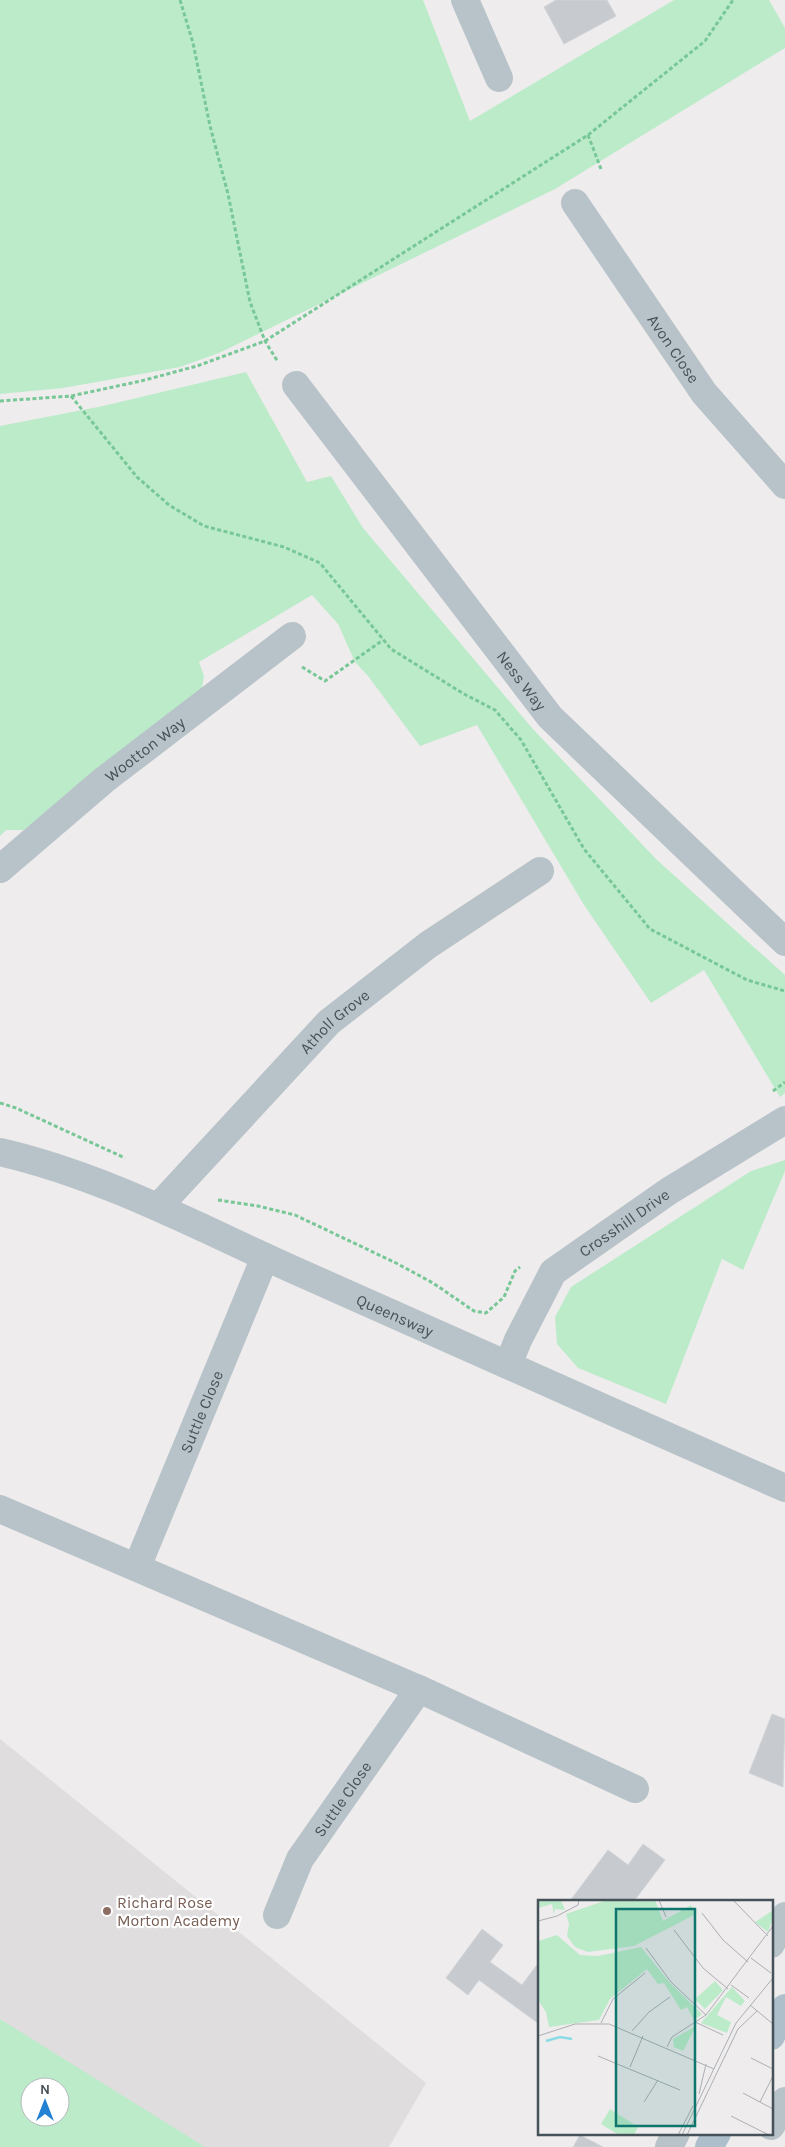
<svg xmlns="http://www.w3.org/2000/svg" width="785" height="2147" font-family="Karla,sans-serif">
<style>
.education{fill:#e0ddde;fill-rule:evenodd}
.green{fill:#bcebca;fill-rule:evenodd}
.building{fill:#c7cacf;stroke:#d1d4d8}
.lines{fill:none;stroke-linecap:round;stroke-linejoin:round}
.path{stroke:#77c797;stroke-width:3;stroke-dasharray:4 2.5;stroke-linecap:butt}
.street{stroke:#b8c3c9;stroke-width:28}
.primary{stroke:#adbfca;stroke-width:28}
.education-dot{fill:#8d6e63;stroke:#fff;stroke-width:2}
.labels{text-anchor:middle;dominant-baseline:central;stroke-width:4.5;stroke-linejoin:round;paint-order:stroke}
.street-label{font-size:16px;fill:#465259;stroke:#fff}
.education-label{font-size:16px;fill:#785e54;stroke:#fff;text-anchor:start}
.inset-river{fill:none;stroke:#8cdce6;stroke-width:2.5}
.inset-road{fill:none;stroke:#abaeb2;stroke-width:1}
.view{fill:#0f766e;fill-opacity:0.15;stroke:#0f766e;stroke-width:2.5}
.inset-edge{fill:none;stroke:#465259;stroke-width:2.5}
</style>
<rect width="100%" height="100%" fill="#efeced"/>
<path class="education" d="M 0,1739 L 426,2083 L 389,2147 L 0,2147 ZM 30,2087 L 60,2087 L 60,2117 L 30,2117 Z"/>
<g class="green">
<polygon points="0,0 423,0 470,121 674,0 769,0 785,28 785,48 555,189 219,353 180,367 63,388 0,394"/>
<polygon points="246,372 307,482 331,476 363,528 532,728 657,860 785,975 785,1093 780,1097 704,970 651,1003 584,905 477,725 420,746 368,676 355,662 338,624 312,595 199,662 204,676 201,694 24,830 6,830 0,836 0,426 103,406"/>
<polygon points="785,1160 785,1171 743,1270 722,1259 666,1404 578,1368 557,1344 555,1317 571,1287 751,1171"/>
<path d="M 0,2019 L 205,2147 L 0,2147 ZM 30,2087 L 60,2087 L 60,2117 L 30,2117 Z"/>
</g>
<g class="building">
<polygon points="556,0 607,0 616,16 564,44 544,7"/>
<polygon points="772,1714 785,1719 783,1787 749,1773"/>
<polygon points="643,1844 665,1860 634,1901 570,1901 608,1850 628,1865"/>
<polygon points="482,1929 503,1945 490,1962 522,1985 539,1962 539,2024 479,1980 468,1995 446,1978"/>
<polygon points="580,2135 603,2147 573,2147"/>
</g>
<g class="lines">
<g class="path">
<polyline points="180,0 193,43 210,126 228,194 250,302 265,341 278,362"/>
<polyline points="588,135 601,169"/>
<polyline points="71,396 137,477 169,505 204,526 284,547 320,563 391,649 464,694 495,710 521,740 584,849 650,929 747,980 785,991"/>
<polyline points="0,401 71,396 141,381 197,366 265,341 588,135 705,41 733,0"/>
<polyline points="302,667 325,681 383,640"/>
<polyline points="773,1091 785,1082"/>
<polyline points="0,1103 16,1108 125,1158"/>
<polyline points="218,1200 258,1206 295,1215 396,1263 433,1283 474,1311 486,1313 504,1297 515,1271 520,1267"/>
</g>
<g class="street">
<polyline points="465,0 499,78"/>
<path id="s1" d="M 575,203 L 704,393 L 785,485"/>
<path id="s2" d="M 296,385 L 550,717 L 785,942"/>
<path id="s3" d="M 0,869 L 104,780 L 292,636"/>
<path id="s4" d="M 0,1152 C 104,1176 198,1227 294,1270 C 458,1343 621,1416 785,1488"/>
<path id="s5" d="M 159,1206 L 329,1022 L 428,945 L 540,871"/>
<path id="s6" d="M 508,1365 L 518,1340 L 553,1272 L 669,1191 L 785,1120"/>
<polyline points="0,1509 419,1689 635,1789"/>
<path id="s7" d="M 137,1567 L 265,1257"/>
<path id="s8" d="M 277,1915 L 300,1859 L 419,1689"/>
<polyline points="771,1944 785,1916"/>
<polyline points="771,2126 785,2101"/>
<polyline points="669,2147 676,2133"/>
</g>
<g class="primary">
<polyline points="771,2036 785,2008"/>
<polyline points="709,2147 717,2133"/>
</g>
</g>
<circle class="education-dot" cx="107" cy="1911" r="5"/>
<g class="labels">
<g class="street-label">
<text stroke="none"><textPath href="#s1" startOffset="176">Avon Close</textPath></text>
<text stroke="none"><textPath href="#s2" startOffset="372">Ness Way</textPath></text>
<text stroke="none"><textPath href="#s3" startOffset="188">Wootton Way</textPath></text>
<text stroke="none"><textPath href="#s5" startOffset="255">Atholl Grove</textPath></text>
<text stroke="none"><textPath href="#s6" startOffset="190">Crosshill Drive</textPath></text>
<text stroke="none"><textPath href="#s4" startOffset="428">Queensway</textPath></text>
<text stroke="none"><textPath href="#s7" startOffset="168">Suttle Close</textPath></text>
<text stroke="none"><textPath href="#s8" startOffset="134">Suttle Close</textPath></text>
</g>
<g class="education-label">
<text x="117" y="1902">Richard Rose<tspan x="117" dy="18">Morton Academy</tspan></text>
</g>
</g>
<g transform="translate(538 1900)">
<rect width="235" height="235" fill="#efeced"/>
<path d="M 6,0 L 23,0 L 27,10 L 17,9 L 16,15 L 14,4 L 0,8 L 0,2 ZM 69,0 L 117,0 L 125,21 L 153,5 L 158,14 L 96,46 L 50,52 L 37,47 L 29,36 L 31,24 L 28,14 ZM 234,11 L 234,20 L 230,32 L 217,22 ZM 19,35 L 42,55 L 60,56 L 103,47 L 132,83 L 164,114 L 156,120 L 149,107 L 143,110 L 126,83 L 120,84 L 109,69 L 72,99 L 61,120 L 11,127 L 8,112 L 0,100 L 0,41 ZM 177,81 L 185,90 L 167,109 L 157,99 ZM 194,87 L 207,101 L 203,106 L 188,97 L 179,115 L 193,122 L 189,133 L 163,123 ZM 158,126 L 145,151 L 136,147 L 135,139 ZM 72,209 L 100,227 L 96,235 L 81,235 L 63,224 Z" fill="#bcebca"/>
<path class="inset-river" d="M 8,141 L 22,137 L 34,139"/>
<path class="inset-road" d="M 121,0 L 128,17M 195,0 L 230,36M 164,13 L 185,40 L 210,62M 0,21 L 19,16 L 40,5 L 41,0M 136,30 L 165,68 L 190,89M 108,48 L 133,82 L 168,115M 213,58 L 233,73M 193,85 L 211,98M 212,105 L 235,124M 157,122 L 185,135M 63,123 L 75,99 L 107,73M 94,131 L 111,112 L 132,97M 0,136 L 37,124 L 71,124 L 176,169M 129,147 L 134,137 L 168,115 L 235,26M 60,156 L 142,190M 213,158 L 235,169M 92,167 L 105,136M 205,193 L 235,209M 161,194 L 168,164M 106,202 L 120,180M 222,202 L 235,176M 193,216 L 231,235M 140,235 L 155,206M 144,235 L 198,123 L 235,78M 149,235 L 200,129 L 219,111"/>
<path class="view" d="M 78,9 L 157,9 L 157,226 L 78,226 Z"/>
<rect width="235" height="235" class="inset-edge"/>
</g>
<g transform="translate(45 2102)"><circle r="24" fill="#ffffff" stroke="#b5babd"/>
<path d="M0-4L9 19L0 12L-9 19Z" fill="#2382d2"/>
<text y="-8" font-size="14" font-weight="bold" text-anchor="middle" fill="#465259">N</text>
</g>
</svg>
